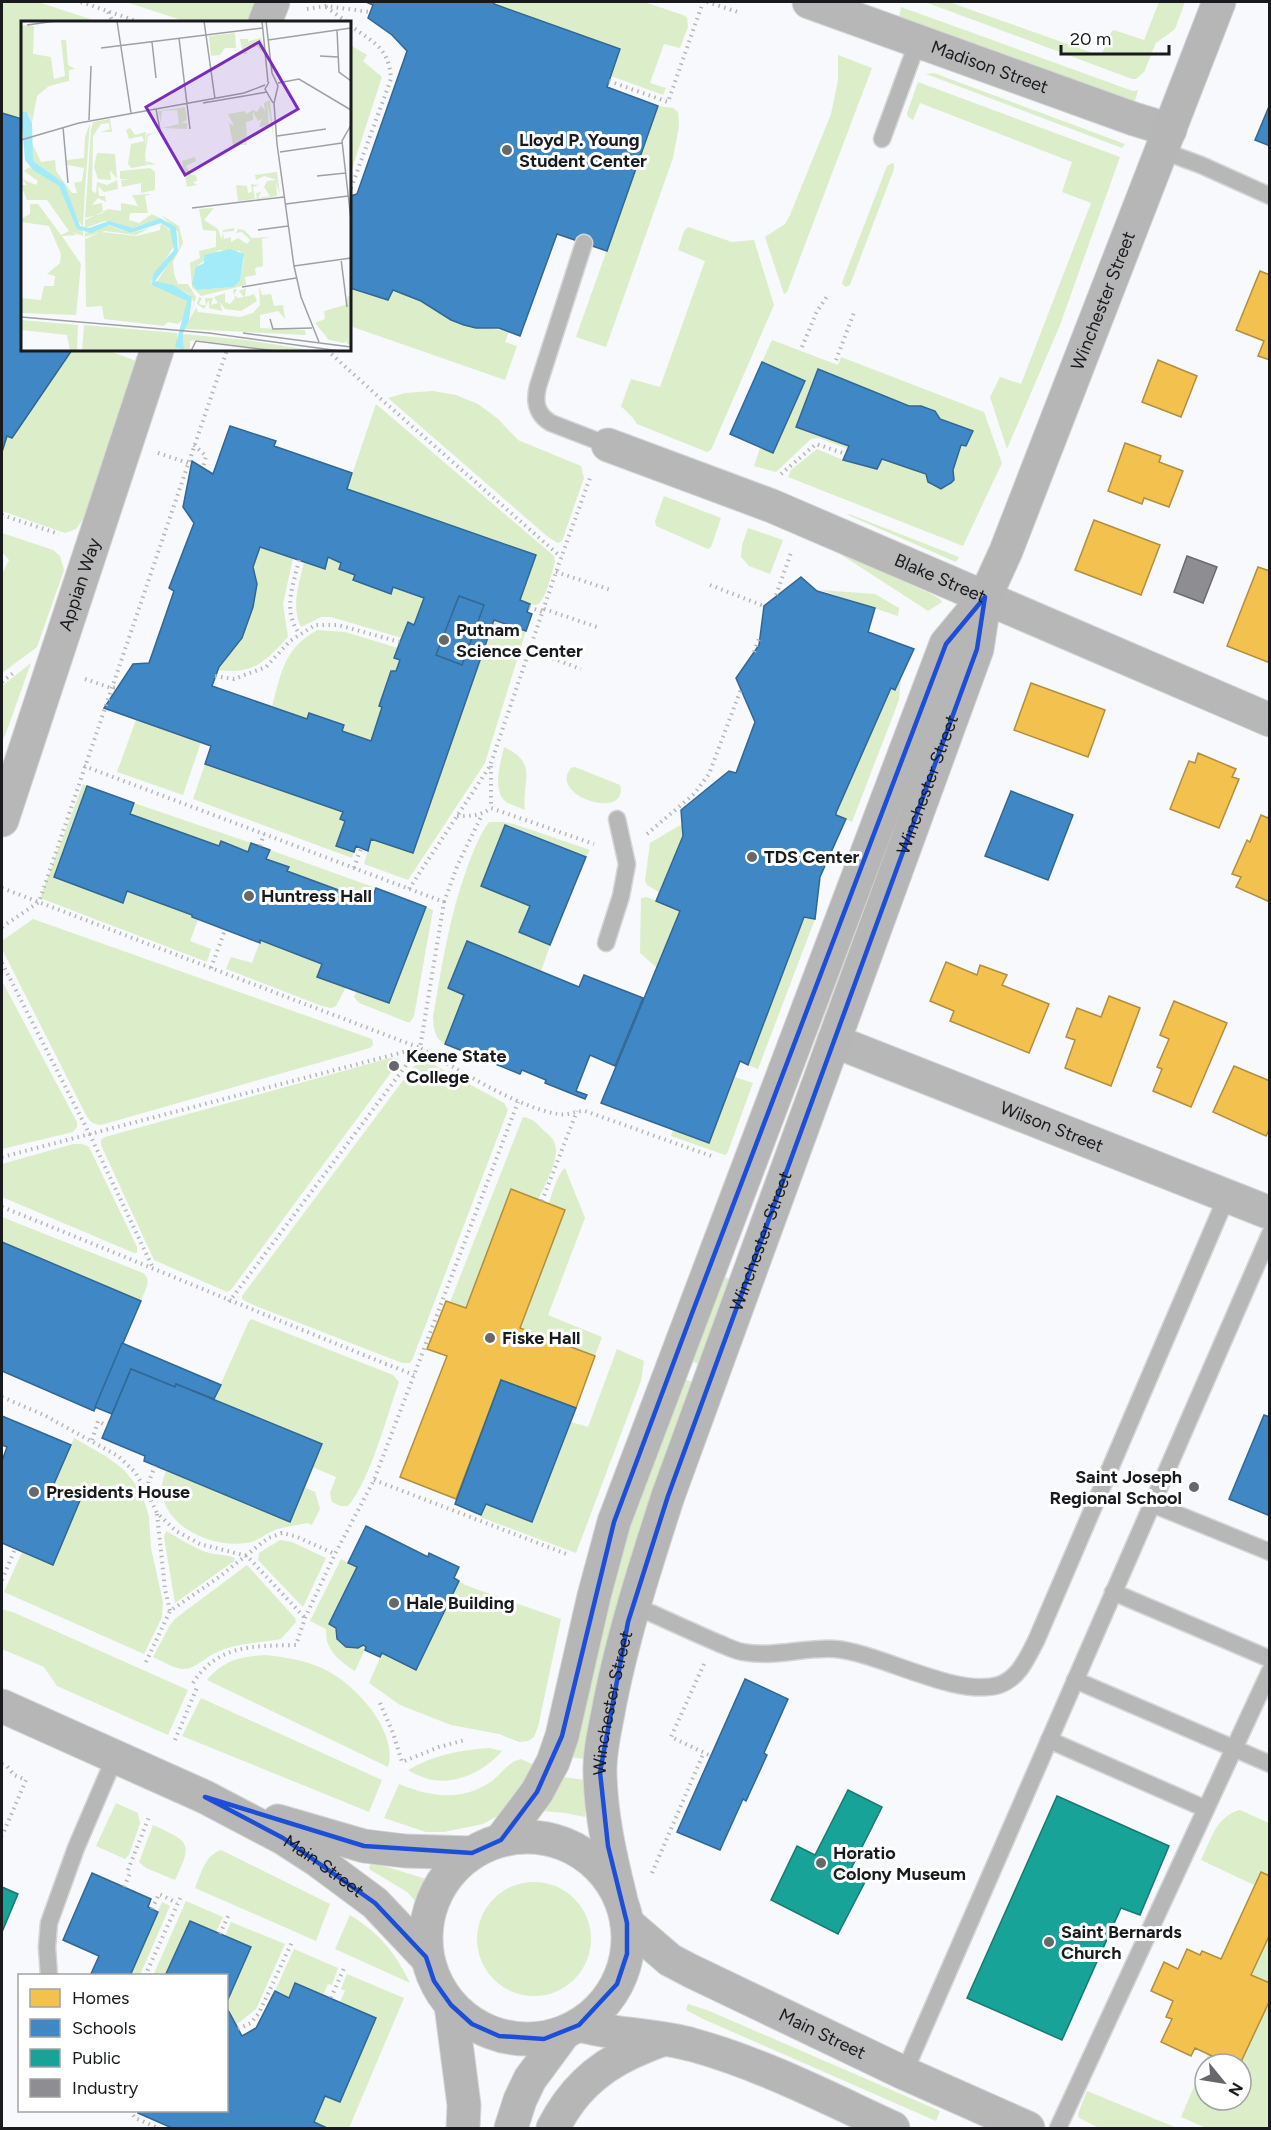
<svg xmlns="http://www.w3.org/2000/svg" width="1271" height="2130" font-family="Figtree,sans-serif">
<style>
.green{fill:#dcedc9}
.homes{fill:#f2c14e;stroke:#b18f3f;stroke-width:1.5}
.schools{fill:#3f88c5;stroke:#336793;stroke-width:1.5;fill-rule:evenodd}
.public{fill:#17a398;stroke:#177a73;stroke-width:1.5}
.industry{fill:#8d8d92;stroke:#6a6a6f;stroke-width:1.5}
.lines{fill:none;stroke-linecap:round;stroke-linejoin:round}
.lane-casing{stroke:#d4d5d7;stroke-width:19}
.street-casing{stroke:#d4d5d7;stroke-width:35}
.secondary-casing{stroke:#d4d5d7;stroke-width:35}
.path{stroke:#b6b6b6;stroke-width:4;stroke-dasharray:1.5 4.5;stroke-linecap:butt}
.lane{stroke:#b7b7b7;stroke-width:16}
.street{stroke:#b7b7b7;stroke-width:33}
.secondary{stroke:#b6b6b7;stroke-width:33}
.marked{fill:none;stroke:#1d4ed8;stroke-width:4.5;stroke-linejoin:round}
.poi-dot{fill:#66686b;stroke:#fff;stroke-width:2}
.labels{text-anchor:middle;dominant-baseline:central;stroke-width:6;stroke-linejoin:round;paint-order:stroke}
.street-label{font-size:18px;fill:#181a1d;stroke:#fff}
.poi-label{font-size:18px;font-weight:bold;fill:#181a1d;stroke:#fff;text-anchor:start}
.inset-road{fill:none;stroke:#9ea0a3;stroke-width:1.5}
.view{fill:#7b2cbf;fill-opacity:0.15;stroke:#7b2cbf;stroke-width:3}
.inset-edge{fill:none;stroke:#181a1d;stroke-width:3}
</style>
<rect width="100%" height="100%" fill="#f7f9fc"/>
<g class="green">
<polygon points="2,2 38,2 99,22 22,22 22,120 2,113"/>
<polygon points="126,2 265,2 253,22 187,22"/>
<polygon points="494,2 644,2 683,15 687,17 688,27 680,48 664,44 650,83 666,88 663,95 611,76 619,49 494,4"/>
<polygon points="925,2 949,2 1101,56 1112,31 1114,30 1144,40 1159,2 1185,2 1175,29 1156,43 1144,72 1136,79 1132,79"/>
<polygon points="901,7 1133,91 1138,90 1134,104 899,18"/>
<polygon points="350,45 367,55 363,61 382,77 350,175"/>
<polygon points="838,55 872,68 787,292 784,294 765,237 785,224 790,215 831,114 838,80"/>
<polygon points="934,73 1125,144 1122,148 926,74"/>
<polygon points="918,82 1120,157 1060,325 1007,449 990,397 1000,377 1021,384 1091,203 1062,192 1072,162 920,103 913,120 908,117 907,113"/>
<polygon points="658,106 673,108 678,112 679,126 673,158 606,347 576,337"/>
<polygon points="892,163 894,164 894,169 850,285 846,287 842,284 843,280 887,166"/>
<polygon points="688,227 732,242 754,240 774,305 711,450 707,452 637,424 633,418 621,406 631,379 660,387 705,261 678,250 684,231"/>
<path d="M 350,288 L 388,300 L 393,290 C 403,294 413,297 423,302 C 437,309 449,320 464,325 C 479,330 494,327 509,332 L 505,342 L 517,346 L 505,380 L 350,326 Z"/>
<polygon points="772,340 838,365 841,357 984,412 1002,463 963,546 788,477 791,470 817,449 843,460 876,469 882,459 926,474 928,482 941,489 947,487 954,480 953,470 961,445 966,446 972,431 940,419 935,411 921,406 909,406 818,369 796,427 849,446 848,449 819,438 811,439 776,472 754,466 760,448 773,453 805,382 762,362"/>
<polygon points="72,350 107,350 139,362 83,519 76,529 65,533 59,531 2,511 2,452 7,436 12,438"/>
<polygon points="433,391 456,395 478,404 497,418 518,440 581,466 584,478 562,541 558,543 548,537 388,398 405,393"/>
<path d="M 376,404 L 554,556 L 555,561 C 552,571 546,604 535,605 C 530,605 525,602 520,600 L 536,555 L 347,489 Z"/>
<polygon points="664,496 721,518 711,547 708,549 656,526 655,521"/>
<polygon points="849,514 959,557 956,562 848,515"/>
<polygon points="748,528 783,540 770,574 749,566 741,557 742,545"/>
<polygon points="2,533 53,550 60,556 64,570 37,647 2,673 2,574 9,560 2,552"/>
<path d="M 260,547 L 293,558 L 283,604 L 288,637 C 265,662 253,675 218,670 L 242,638 L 253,567 Z"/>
<polygon points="831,548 933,595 940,599 942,602 928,611"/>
<path d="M 328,557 L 341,563 L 355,575 L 353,580 L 390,594 L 393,587 L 424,598 L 414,625 L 408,622 L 402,638 L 331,617 L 321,617 L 301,627 C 291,606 299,584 304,562 L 325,569 Z"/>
<polygon points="820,590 875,594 899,608 898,616"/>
<polygon points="494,620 526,631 485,763 408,880 364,864 371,839 413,853"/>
<path d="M 317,630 L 345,632 L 398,648 L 395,658 L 400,660 L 380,706 L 382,707 L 371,741 L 342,731 L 344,725 L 309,713 L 307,719 L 272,706 C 282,672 283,650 317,630 Z"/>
<polygon points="31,663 6,733 2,741 2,686"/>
<polygon points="901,677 899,700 852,822 836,815 891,688 896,690"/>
<polygon points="136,720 201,742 183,795 117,772"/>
<path d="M 504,747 C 540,764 521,782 525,810 C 518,807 508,805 503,799 C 493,786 501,761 504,747 Z"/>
<polygon points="205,764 343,812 340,819 345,821 336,846 354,852 352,858 193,799"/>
<path d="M 575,767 L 620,785 C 629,822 547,796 571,768 Z"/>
<polygon points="83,784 87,786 54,877 122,902 127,891 192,915 192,917 198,920 190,941 211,949 207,962 40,898"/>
<polygon points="134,803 251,843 248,852 221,841 219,846 130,814"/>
<path d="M 489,822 L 503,822 L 514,824 L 590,850 L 586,857 L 505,825 L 481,886 L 530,906 L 519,932 L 550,946 L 541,971 L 467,941 L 464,995 L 445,1044 C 434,1038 434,1029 433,1017 C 442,966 449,917 467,868 C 473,852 479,836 489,822 Z"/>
<polygon points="682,824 683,836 659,892 647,885 645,881 650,843"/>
<polygon points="270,850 376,888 371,902 287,871 289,867 266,859"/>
<polygon points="647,897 680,911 656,967 640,953 641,898"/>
<polygon points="426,907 433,910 414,1016 410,1022 407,1022 359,1003 354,997 356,991 389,1003"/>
<polygon points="804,917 815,919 758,1069 748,1065"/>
<path d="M 33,919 L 372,1039 L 373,1045 L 370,1048 L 101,1125 C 94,1124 91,1123 87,1117 L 2,949 L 2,941 Z"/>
<polygon points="260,941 322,964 346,987 336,1006 331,1008 322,1006 226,969 231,957 252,963"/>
<polygon points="2,981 77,1122 77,1127 73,1132 2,1149"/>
<polygon points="390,1058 398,1059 398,1063 231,1290 227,1292 154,1260 101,1145 101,1140 105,1137"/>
<polygon points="427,1061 504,1103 508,1110 413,1358 410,1363 402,1363 251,1304 242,1299 242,1296 413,1067 420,1062"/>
<polygon points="735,1077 753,1083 727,1154 725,1155 671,1136 673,1130 709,1143"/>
<path d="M 523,1117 C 532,1118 537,1123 543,1130 C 548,1134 554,1138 555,1145 C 560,1158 544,1187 538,1200 L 511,1189 L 466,1308 L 450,1302 Z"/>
<polygon points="73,1144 82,1144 89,1147 137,1247 137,1253 134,1253 2,1197 2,1164"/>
<path d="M 565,1168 L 585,1218 L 548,1315 L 602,1337 L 595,1356 L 520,1328 C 526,1303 549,1177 565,1168 Z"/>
<path d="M 2,1217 L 143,1273 C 153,1280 144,1292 141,1301 L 2,1242 Z"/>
<polygon points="717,1274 732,1280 701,1365 685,1359"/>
<path d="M 251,1319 L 393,1375 L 399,1382 C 387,1415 370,1481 348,1506 L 340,1506 L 332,1502 L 330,1493 L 336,1477 L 312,1467 L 321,1443 L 214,1399 L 248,1323 Z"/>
<polygon points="617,1349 644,1361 641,1381 576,1553 480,1517 486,1504 532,1522 571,1422 588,1427"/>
<polygon points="679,1377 692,1382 640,1526 603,1675 585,1759 570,1757 614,1561"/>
<polygon points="74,1438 107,1457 124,1470 137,1486 145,1503 149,1517 151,1548 163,1602 162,1617 144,1654 4,1592"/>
<path d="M 166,1470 L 289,1521 L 304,1487 L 315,1492 L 320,1509 L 312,1525 L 307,1523 C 298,1525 283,1527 275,1530 C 265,1534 257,1542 246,1543 C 215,1548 171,1530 163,1498 C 160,1488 163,1480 166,1470 Z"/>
<path d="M 166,1531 C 179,1538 192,1547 206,1552 C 215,1555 226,1554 235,1558 L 234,1561 L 175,1603 L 164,1537 Z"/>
<polygon points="280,1540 292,1542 326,1558 303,1607 258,1560 259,1553"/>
<path d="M 341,1559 L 357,1567 L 329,1624 L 336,1628 L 337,1639 C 345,1647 352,1652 363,1645 L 366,1647 L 355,1671 C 338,1660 325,1650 326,1629 L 310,1621 Z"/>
<path d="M 247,1565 L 295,1618 L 296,1622 L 281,1639 C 259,1643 238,1643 217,1652 C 207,1656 195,1669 184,1669 C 174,1669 162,1661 153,1657 L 170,1625 L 176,1618 Z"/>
<polygon points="459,1581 465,1585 561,1619 538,1727 534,1737 528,1741 519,1742 499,1734 451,1725 400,1705 369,1683 382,1653 416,1670"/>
<polygon points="2,1609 15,1613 188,1690 168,1735 57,1686 44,1667 2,1649"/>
<path d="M 265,1655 C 285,1657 305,1660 324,1669 C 354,1683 399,1731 388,1767 L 207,1680 C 224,1660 240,1657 265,1655 Z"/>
<polygon points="201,1698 382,1780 369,1812 182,1736"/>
<path d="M 489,1748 L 502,1751 C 484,1772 453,1787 425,1778 C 419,1776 413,1773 408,1770 C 434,1755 459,1750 489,1748 Z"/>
<path d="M 521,1759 L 538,1767 L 503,1813 L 483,1824 L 444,1832 L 426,1832 L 384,1818 L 399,1784 C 431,1797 462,1802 492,1781 C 502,1773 508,1762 521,1759 Z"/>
<polygon points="563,1777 585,1780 585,1817 565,1813 543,1811"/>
<polygon points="116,1803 138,1813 140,1823 129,1855 125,1859 96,1846"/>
<path d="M 1240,1810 L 1269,1823 L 1269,1876 L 1261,1872 L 1254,1885 L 1201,1860 C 1211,1840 1216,1816 1240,1810 Z"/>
<path d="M 153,1825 C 190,1842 193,1843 175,1880 L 146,1868 L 139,1862 Z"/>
<path d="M 221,1850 L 330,1904 L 316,1941 L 195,1888 C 201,1874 205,1855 221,1850 Z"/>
<polygon points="371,1862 426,1879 428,1882 428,1885 421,1907 407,1892 369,1869"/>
<circle cx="534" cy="1939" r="57"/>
<polygon points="186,1901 223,1917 216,1932 190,1921 165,1975 153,1976"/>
<polygon points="162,1902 170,1906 140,1975 130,1976"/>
<path d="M 350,1915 C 380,1934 394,1951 410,1983 L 335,1949 Z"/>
<polygon points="231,1922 285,1944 256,2009 236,2025 227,2004 251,1947 225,1936"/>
<polygon points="1269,1934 1269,1983 1251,1975"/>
<polygon points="294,1949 338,1968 332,1985 328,1984 323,1995 296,1984 289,1998 275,1991"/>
<polygon points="347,1974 404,1998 349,2128 327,2128 314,2122 325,2096 340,2101 376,2018 340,2002 345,1991 341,1989"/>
<polygon points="1269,2000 1269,2128 1206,2128 1181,2117 1208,2054 1229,2064 1205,2064 1205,2100 1241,2100 1240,2064"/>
<polygon points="688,2004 707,2010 940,2111 936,2121 703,2019 686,2010"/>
<polygon points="1087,2091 1177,2128 1099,2128 1079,2118 1078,2114"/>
</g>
<g class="homes">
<polygon points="1260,271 1270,275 1270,360 1258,356 1264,341 1236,330"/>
<polygon points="1158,360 1197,376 1181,417 1142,402"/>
<polygon points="1125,443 1161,456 1159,462 1183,471 1169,507 1144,498 1142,504 1108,491"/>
<polygon points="1094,520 1160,545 1141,595 1075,570"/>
<polygon points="1258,567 1270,571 1270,663 1227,646"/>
<polygon points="1031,683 1105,710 1088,757 1014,730"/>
<polygon points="1198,753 1236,769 1232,777 1239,779 1219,828 1170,809 1189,761 1195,763"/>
<polygon points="1270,813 1270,902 1236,887 1241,877 1232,874 1247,840 1250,842 1261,815 1268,818"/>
<polygon points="946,962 977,975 980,965 1007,975 1002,985 1049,1004 1029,1053 950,1021 954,1011 930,1001"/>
<polygon points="1109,996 1140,1008 1111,1086 1065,1068 1075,1040 1066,1037 1077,1008 1101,1017"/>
<polygon points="1174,1001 1227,1023 1191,1107 1153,1091 1162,1069 1157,1067 1169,1039 1160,1035"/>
<polygon points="1234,1066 1270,1081 1270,1128 1266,1136 1213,1112"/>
<polygon points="511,1189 565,1210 520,1328 595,1356 576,1408 501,1380 456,1499 400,1477 447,1356 427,1349 446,1301 466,1308"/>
<polygon points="1261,1872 1270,1876 1270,1934 1251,1975 1270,1983 1270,2000 1240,2064 1229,2064 1195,2048 1191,2056 1161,2042 1172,2019 1166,2017 1173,2001 1151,1991 1164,1962 1178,1969 1187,1949 1200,1955 1202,1951 1221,1959"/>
</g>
<g class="schools">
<polygon points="366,2 494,2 494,4 620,49 607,87 658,106 607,251 557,234 520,336 499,328 476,328 464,325 451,320 421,301 393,290 388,300 350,288 350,196 357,194 407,51 392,35 368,18 373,5"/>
<polygon points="1270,104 1270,146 1255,140"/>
<polygon points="2,113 22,119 22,350 72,350 12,438 7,436 2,452"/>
<polygon points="762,362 805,381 773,453 730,434"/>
<polygon points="818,369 909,406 921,406 935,411 940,419 973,431 966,446 961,445 953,470 954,480 951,483 941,489 928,482 926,474 882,459 877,469 843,460 849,446 796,427"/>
<path d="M 230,426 L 276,441 L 274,446 L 352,473 L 347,489 L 536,555 L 520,600 L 530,604 L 527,612 L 532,614 L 526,631 L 494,620 L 413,853 L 371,839 L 368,851 L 356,846 L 354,852 L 336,846 L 345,821 L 340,819 L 343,812 L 205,764 L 211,746 L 104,708 L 133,664 L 149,663 L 174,591 L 169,588 L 194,523 L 183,507 L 192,461 L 213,474 ZM 260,547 L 325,569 L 328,557 L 341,563 L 339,569 L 355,575 L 353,580 L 391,594 L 393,587 L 424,598 L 414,625 L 408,622 L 400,642 L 394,658 L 400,660 L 396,671 L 391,671 L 379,706 L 382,707 L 371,741 L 342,731 L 344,725 L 309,713 L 307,719 L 212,686 L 219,667 L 242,638 L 253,607 L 257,584 L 253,567 Z"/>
<polygon points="801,577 817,591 875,608 868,632 914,649 895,690 891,688 836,813 836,815 846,819 820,877 815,919 804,917 748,1065 740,1061 709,1143 601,1103 680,911 656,901 683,836 681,810 729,771 736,773 755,722 736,678 759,645 764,606"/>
<polygon points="459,596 484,605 462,665 436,655"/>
<polygon points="87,786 134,803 130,814 219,846 221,841 248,852 251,843 270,850 266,859 289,867 287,871 371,902 376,888 426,907 389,1003 317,977 322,964 260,940 260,943 192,917 192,915 127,891 123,903 54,877"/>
<polygon points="1011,791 1073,815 1048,880 985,856"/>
<polygon points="505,825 586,857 550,945 519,932 530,906 481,886"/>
<polygon points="467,941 579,987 584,975 643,998 615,1066 590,1055 576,1091 587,1095 585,1099 545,1083 546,1080 522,1070 520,1074 445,1044 464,995 448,988"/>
<polygon points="2,1242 141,1301 94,1411 2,1371"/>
<polygon points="122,1343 221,1385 214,1399 176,1384 175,1387 131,1369 112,1414 95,1407"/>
<polygon points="131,1369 175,1387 176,1384 322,1444 290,1522 144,1461 145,1456 102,1438"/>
<polygon points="501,1380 576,1408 532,1522 486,1504 481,1515 455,1504"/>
<polygon points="1264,1415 1270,1417 1270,1516 1229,1499"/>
<polygon points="2,1416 71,1445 53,1486 81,1498 53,1565 2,1543 2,1461 7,1447 2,1445"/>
<polygon points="366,1526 428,1557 429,1553 459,1567 454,1578 459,1581 416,1670 382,1653 380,1657 365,1650 366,1647 363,1645 358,1648 346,1647 337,1639 336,1628 329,1624 357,1567 348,1563"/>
<polygon points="745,1679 788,1699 764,1753 767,1755 746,1801 743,1799 720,1850 677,1832"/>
<polygon points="92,1873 151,1899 148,1907 158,1912 130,1976 90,1976 99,1956 63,1940"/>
<polygon points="190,1921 251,1947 226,2004 226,1976 165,1976"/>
<polygon points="295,1983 376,2018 340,2102 325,2096 314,2122 327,2128 172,2128 138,2113 139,2110 226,2110 226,2006 242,2036 256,2028 275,1991 289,1998"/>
</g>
<g class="public">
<polygon points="848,1790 882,1807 850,1871 866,1880 838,1934 771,1900 797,1846 815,1855"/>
<polygon points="1057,1796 1169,1846 1140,1915 1121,1908 1062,2040 967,1998"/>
<polygon points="2,1887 18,1894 2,1932"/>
</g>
<polygon class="industry" points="1187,556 1217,567 1203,603 1174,592"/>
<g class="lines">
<defs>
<g id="lane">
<polyline points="882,139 918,41"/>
<polyline points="1163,151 1201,165 1270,196"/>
<path d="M 584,243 L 538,386 C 534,402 536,414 551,423 L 608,445"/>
<polyline points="606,943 621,896 627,864 617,819"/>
<polyline points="1152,1504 1270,1552"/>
<polyline points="1113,1592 1270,1659"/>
<path d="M 651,1613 C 673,1623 695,1633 718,1643 C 726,1646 735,1651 743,1652 C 774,1658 804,1647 835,1649 C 881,1653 955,1698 999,1685 C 1019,1678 1027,1658 1036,1641 L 1227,1196"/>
<polyline points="1075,1680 1270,1764"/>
<polyline points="1049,1740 1206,1809"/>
<polyline points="49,1976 47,1947 49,1923 76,1848 115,1757"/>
<polyline points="904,2073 1270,1234"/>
<polyline points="1058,2128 1270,1671"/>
</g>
<g id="street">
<path id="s1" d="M 809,2 L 1134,119 L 1170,130"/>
<polyline points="265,22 273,2"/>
<path id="s2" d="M 608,445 L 772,506 L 1270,720"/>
<path id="s3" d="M 2,820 C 54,664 105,506 157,350"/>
<path id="s4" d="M 834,1041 L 1270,1213"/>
</g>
<g id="secondary">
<path id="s5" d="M 2,1706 L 205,1797 L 283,1838 L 317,1860 L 375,1903 L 426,1957"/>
<polyline points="278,1821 364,1846 405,1851 472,1853"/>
<circle cx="527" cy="1938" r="101"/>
<polyline points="501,1840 537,1792 553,1762 562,1736 594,1596 614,1522 946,644 985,597"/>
<path id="s6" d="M 620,1896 C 610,1856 601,1816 600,1774 C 599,1750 606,1726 610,1702 C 624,1632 646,1564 668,1496 L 977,649 L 985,597 L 1006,551 L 1219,2"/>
<path id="s7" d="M 627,1923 L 670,1960 L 691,1971 L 904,2073 L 1028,2128"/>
<polyline points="451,2005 464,2105 463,2128"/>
<path d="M 579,2025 C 617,2036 655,2034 693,2045 C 762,2064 828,2098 893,2128"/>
<polyline points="511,2128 520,2100 530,2079 564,2033"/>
<path d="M 553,2128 C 571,2093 595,2069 632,2052 C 642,2048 651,2043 662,2040"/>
</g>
</defs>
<use href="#lane" class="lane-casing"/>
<use href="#street" class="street-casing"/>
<use href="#secondary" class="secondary-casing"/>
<g class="path">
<polyline points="81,2 139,22"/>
<polyline points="707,2 738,12"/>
<polyline points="326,7 347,22"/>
<polyline points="307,9 326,6 370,12"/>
<polyline points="108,12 113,22"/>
<path d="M 350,25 C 373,43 389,47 391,79 L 350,191"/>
<polyline points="609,81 668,102 703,2"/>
<polyline points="802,347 817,311 828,295"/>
<polyline points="327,350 382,400 561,557"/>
<polyline points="836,360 855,310"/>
<polyline points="194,445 206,456 203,467"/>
<polyline points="158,453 188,463"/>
<polyline points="781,474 816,444 846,454"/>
<polyline points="2,515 59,534"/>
<path d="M 299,560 C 293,587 282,610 300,635"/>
<polyline points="556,572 611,590"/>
<polyline points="710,585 764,606"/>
<polyline points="776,595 792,550"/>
<polyline points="529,607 543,612"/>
<polyline points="544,609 597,627"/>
<polyline points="530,650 581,669"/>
<polyline points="754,652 760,636"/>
<polyline points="215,676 234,679 266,667 290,641 315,625 338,625 400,642"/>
<polyline points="85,679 111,688 118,687"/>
<polyline points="2,682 13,673"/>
<path d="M 84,766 L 444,902 L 420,1048 C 458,1069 516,1107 558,1114 C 567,1116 575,1111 585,1111 L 714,1157"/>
<polyline points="491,766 491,808"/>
<path d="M 457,816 C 471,816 480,816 491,808 L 594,844"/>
<polyline points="647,834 694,794 709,774 741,689"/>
<polyline points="260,846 264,834"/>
<polyline points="354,868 361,848"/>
<polyline points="2,888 420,1048"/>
<polyline points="409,889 490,766 556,572 591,475"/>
<polyline points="444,902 458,864 482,815"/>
<polyline points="2,927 39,902 227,350"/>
<polyline points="2,963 90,1135 153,1268"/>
<polyline points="211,968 225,930"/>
<polyline points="2,1157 419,1048"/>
<polyline points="542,1201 577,1111"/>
<path d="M 2,1207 C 139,1262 276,1320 414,1375"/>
<polyline points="229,1302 419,1048"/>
<polyline points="2,1397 44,1415 118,1456 135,1472 148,1494 157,1513 176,1531 200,1544 247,1556 305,1618"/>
<polyline points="92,1440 98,1421 107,1426"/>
<polyline points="374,1480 569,1555"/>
<polyline points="146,1489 155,1466"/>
<polyline points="157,1514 165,1589 170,1611"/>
<polyline points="2,1580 15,1549"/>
<polyline points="146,1662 170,1611 219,1577 268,1538 282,1533 295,1536 335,1554"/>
<polyline points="704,1664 671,1737 711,1756"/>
<path d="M 193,1683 C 218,1644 254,1646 296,1645 L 305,1618 L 335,1554 L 374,1480 L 518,1102"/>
<polyline points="380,1703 393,1733 402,1762 439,1747 465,1740"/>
<polyline points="175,1740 198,1685"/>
<polyline points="2,1764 7,1766 14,1775 26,1780 2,1836"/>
<polyline points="128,1870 149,1817"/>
<polyline points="652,1873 704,1752"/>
<polyline points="124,1887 131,1871"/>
<polyline points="152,1909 159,1894 177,1903"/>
<polyline points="220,1934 229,1914"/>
<polyline points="145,1976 182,1894"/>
<polyline points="331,1998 345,1966"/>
<polyline points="238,2029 251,2023 259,2013 292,1942"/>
<polyline points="130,2110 135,2118 158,2128"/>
</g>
<use href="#lane" class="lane"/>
<use href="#street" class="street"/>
<use href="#secondary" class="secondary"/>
</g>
<path class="marked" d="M 985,597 L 977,649 L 668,1496 L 628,1622 L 600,1772 L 608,1846 L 627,1923 L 627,1954 L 617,1984 L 579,2025 L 544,2039 L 499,2036 L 472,2024 L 451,2005 L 434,1981 L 426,1957 L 375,1903 L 283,1838 L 205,1797 L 364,1846 L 472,1853 L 501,1840 L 537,1792 L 562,1736 L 614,1522 L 691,1316 L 946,644 Z"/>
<g class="poi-dot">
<circle cx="507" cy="150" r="6"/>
<circle cx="444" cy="640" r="6"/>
<circle cx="752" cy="857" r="6"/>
<circle cx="249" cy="896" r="6"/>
<circle cx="394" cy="1066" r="6"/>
<circle cx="490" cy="1338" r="6"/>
<circle cx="1194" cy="1487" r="6"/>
<circle cx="34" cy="1492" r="6"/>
<circle cx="394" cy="1603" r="6"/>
<circle cx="821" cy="1863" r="6"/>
<circle cx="1049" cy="1942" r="6"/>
</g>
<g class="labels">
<g class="street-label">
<text stroke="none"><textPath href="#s1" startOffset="192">Madison Street</textPath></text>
<text stroke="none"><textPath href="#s6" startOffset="1684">Winchester Street</textPath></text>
<text stroke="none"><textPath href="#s2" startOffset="358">Blake Street</textPath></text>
<text stroke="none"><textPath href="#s3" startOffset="248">Appian Way</textPath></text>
<text stroke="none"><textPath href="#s6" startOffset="1168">Winchester Street</textPath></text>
<text stroke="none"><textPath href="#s4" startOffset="234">Wilson Street</textPath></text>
<text stroke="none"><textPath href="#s6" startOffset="682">Winchester Street</textPath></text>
<text stroke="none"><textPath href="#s6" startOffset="196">Winchester Street</textPath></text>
<text stroke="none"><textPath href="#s5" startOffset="360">Main Street</textPath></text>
<text stroke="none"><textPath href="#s7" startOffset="226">Main Street</textPath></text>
</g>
<g class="poi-label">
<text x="519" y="140">Lloyd P. Young<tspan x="519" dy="21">Student Center</tspan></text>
<text x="456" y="630">Putnam<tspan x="456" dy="21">Science Center</tspan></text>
<text x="764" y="857">TDS Center</text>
<text x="261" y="896">Huntress Hall</text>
<text x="406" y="1056">Keene State<tspan x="406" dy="21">College</tspan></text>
<text x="502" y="1338">Fiske Hall</text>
<text x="1182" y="1477" text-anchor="end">Saint Joseph<tspan x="1182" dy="21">Regional School</tspan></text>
<text x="46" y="1492">Presidents House</text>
<text x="406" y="1603">Hale Building</text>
<text x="833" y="1853">Horatio<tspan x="833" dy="21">Colony Museum</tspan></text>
<text x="1061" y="1932">Saint Bernards<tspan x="1061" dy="21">Church</tspan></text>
</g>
</g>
<g transform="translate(21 21)">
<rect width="330" height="330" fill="#f7f9fc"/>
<path d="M 0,4 L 13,5 L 12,33 L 30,36 L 33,58 L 44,55 L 40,19 L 45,19 L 47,44 L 54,48 L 48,49 L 48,60 L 28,65 L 16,75 L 11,102 L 8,93 L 0,91 ZM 239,9 L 243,32 L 235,25 L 225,27 L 226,33 L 222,33 L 219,18 L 227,18 L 228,23 L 228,20 L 240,17 ZM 214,12 L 215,27 L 204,27 L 199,34 L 190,35 L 188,15 ZM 249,79 L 253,119 L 246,80 L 248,105 L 238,106 L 241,98 L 237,100 L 232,91 L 232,99 L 225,101 L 226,124 L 212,124 L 208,102 L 213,105 L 207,93 L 224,90 L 225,93 L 232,89 L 236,91 L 240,84 L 244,90 L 243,82 ZM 164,86 L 166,99 L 160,102 L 166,102 L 166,108 L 141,107 L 158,103 L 156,89 L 141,90 L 140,102 L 137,90 ZM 89,98 L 91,111 L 80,111 L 89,108 L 88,102 L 80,103 L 72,115 L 71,170 L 75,172 L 76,161 L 86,164 L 96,159 L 97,168 L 83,171 L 77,165 L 78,175 L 84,175 L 85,181 L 77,177 L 71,184 L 81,182 L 82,192 L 64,197 L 70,109 L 72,101 ZM 69,102 L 64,168 L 62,206 L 55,197 L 43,162 L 12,140 L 10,120 L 20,141 L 34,139 L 35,150 L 51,172 L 56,172 L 53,162 L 61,160 L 63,147 L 46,144 L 46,139 L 63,137 L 64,116 ZM 109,107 L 114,114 L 125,111 L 124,124 L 126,113 L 132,112 L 127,115 L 124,134 L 125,140 L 135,143 L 128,144 L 121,136 L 127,144 L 110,147 L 107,143 L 110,123 L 123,120 L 121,115 L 108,118 L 105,109 ZM 76,132 L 94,133 L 96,158 L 89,149 L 90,159 L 77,158 L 73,146 ZM 174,136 L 175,140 L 165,145 L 171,154 L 175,154 L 176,160 L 172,161 L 176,164 L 166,166 L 161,140 ZM 8,146 L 38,165 L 62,211 L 62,215 L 51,211 L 56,214 L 41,215 L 60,243 L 55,294 L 0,292 L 0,277 L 20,279 L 23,265 L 33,265 L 34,255 L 26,253 L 39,242 L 40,233 L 28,205 L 0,201 L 0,198 L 9,193 L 9,183 L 17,183 L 40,214 L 48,210 L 26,179 L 6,179 L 0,164 L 6,164 L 1,158 L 15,164 L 17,160 L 3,150 ZM 129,147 L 134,151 L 134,169 L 120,172 L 120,162 L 101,166 L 100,159 L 110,158 L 99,158 L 99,150 ZM 256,151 L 259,174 L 255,161 L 256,175 L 236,178 L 235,172 L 240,171 L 237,177 L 249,175 L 243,166 L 246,160 L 256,159 L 243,155 L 235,159 L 234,154 ZM 230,163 L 238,164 L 232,166 L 234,178 L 217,180 L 215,164 L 226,165 L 227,172 L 231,171 ZM 131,173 L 124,175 L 127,192 L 109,192 L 108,199 L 118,202 L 131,193 L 139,197 L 112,207 L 84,200 L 64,207 L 64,199 L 87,188 L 100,190 L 100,182 L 117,185 L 111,174 ZM 193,187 L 183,199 L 197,208 L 201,219 L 202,209 L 213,207 L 213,210 L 202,211 L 203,218 L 210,216 L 210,221 L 217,217 L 226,223 L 229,219 L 221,211 L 215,212 L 217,208 L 223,209 L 231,217 L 249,216 L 241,218 L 242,245 L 234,247 L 235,254 L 224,256 L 225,264 L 180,275 L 171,266 L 169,242 L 179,237 L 178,230 L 195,226 L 195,210 L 182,209 L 178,188 ZM 198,229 L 219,230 L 223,237 L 219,260 L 212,266 L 176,269 L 176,245 ZM 140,194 L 158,205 L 162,222 L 152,241 L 153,253 L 157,263 L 167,263 L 175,276 L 168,302 L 173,281 L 168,273 L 147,263 L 135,262 L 158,227 L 157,211 ZM 140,202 L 152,212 L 153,225 L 130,261 L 166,280 L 163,297 L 157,303 L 147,301 L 143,305 L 83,298 L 81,285 L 65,286 L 64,218 L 80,211 L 116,215 L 139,209 ZM 86,204 L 110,212 L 129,207 L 115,214 L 84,210 L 64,216 L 64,212 ZM 238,265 L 241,274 L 250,273 L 253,285 L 262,284 L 264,298 L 257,290 L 239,294 L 239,307 L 284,309 L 285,314 L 164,308 L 175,286 L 177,291 L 219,296 L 232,292 L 239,284 ZM 225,267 L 224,276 L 233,273 L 236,280 L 220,290 L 204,288 L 199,281 L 201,290 L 188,287 L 188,279 L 183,288 L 176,283 L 178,276 L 181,277 L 178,283 L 181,284 L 185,284 L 184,277 L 192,277 L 190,284 L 197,282 L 193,276 L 204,272 L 204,281 L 209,283 L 214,277 L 212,270 L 213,268 L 216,268 L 213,274 L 217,277 L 223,276 L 218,270 ZM 327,275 L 330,275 L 330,324 L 325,322 L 327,318 L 323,322 L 308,319 L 294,302 L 304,298 L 303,290 L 324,284 ZM 0,299 L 57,304 L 56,330 L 49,330 L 46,314 L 0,309 ZM 63,304 L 156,312 L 157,330 L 61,330 ZM 162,313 L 225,319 L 295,330 L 261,330 L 175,319 L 169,320 L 169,330 L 163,330 Z" fill="#dcedc9" fill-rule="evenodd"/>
<path d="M 0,91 L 6,91 L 11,102 L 12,140 L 43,162 L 59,205 L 68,207 L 88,200 L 112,207 L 139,197 L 155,206 L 157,231 L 134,260 L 152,264 L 171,276 L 168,300 L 162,312 L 163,330 L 154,326 L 166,280 L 131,264 L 132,253 L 153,229 L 149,208 L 140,202 L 110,212 L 88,204 L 70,212 L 56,208 L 38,165 L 12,149 L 4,139 ZM 209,228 L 223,233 L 219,260 L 212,266 L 176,269 L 171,263 L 175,246 L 183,242 L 183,234 Z" fill="#a3ebf8"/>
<path class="inset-road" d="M 96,0 L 110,92M 183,0 L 194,78M 241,0 L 247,61M 245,0 L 251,52 L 257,65 L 253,82 L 256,123 L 273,245 L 280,276 L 298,321M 6,4 L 35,0M 316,9 L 318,51 L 330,60M 158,17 L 169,108M 247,19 L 330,7M 131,21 L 135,57M 80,27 L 242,7M 299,35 L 317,36M 248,61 L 244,68 L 252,82M 257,62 L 278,58 L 330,89M 182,82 L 246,71M 135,88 L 140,114M 68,99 L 70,45M 330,104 L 321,120 L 330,199M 42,106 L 47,162M 256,115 L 305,108M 0,119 L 58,102 L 223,72 L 244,64M 259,131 L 321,122M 296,155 L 325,152M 265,183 L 327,175M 171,187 L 263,176M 237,209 L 267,205M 320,238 L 326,286M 273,245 L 330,237M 221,266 L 275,257M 0,296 L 188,312 L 319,330M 249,298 L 252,308 L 291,307M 222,312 L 330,326M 170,330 L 175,320 L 256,330"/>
<path class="view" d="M 238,21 L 277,88 L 164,154 L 125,86 Z"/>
<rect width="330" height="330" class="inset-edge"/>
</g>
<rect width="1271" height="2130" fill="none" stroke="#181a1d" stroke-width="6"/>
<rect x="18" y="1974" width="210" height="138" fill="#ffffff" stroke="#a3a3a5" stroke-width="1.5"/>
<rect x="30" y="1989" width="30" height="18" fill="#f2c14e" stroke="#a3a3a5" stroke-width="1.5"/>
<text x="72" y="2004" font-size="18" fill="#181a1d">Homes</text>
<rect x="30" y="2019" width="30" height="18" fill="#3f88c5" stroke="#a3a3a5" stroke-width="1.5"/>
<text x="72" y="2034" font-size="18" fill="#181a1d">Schools</text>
<rect x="30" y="2049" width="30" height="18" fill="#17a398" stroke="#a3a3a5" stroke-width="1.5"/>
<text x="72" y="2064" font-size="18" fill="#181a1d">Public</text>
<rect x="30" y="2079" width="30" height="18" fill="#8d8d92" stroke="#a3a3a5" stroke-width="1.5"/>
<text x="72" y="2094" font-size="18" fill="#181a1d">Industry</text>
<g transform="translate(1223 2082) rotate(120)"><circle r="28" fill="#ffffff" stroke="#a3a3a5" stroke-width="1.5"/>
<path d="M0-4.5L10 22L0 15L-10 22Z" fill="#66686b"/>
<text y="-9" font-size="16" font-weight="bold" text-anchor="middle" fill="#181a1d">N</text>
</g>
<path d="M1061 45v9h108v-9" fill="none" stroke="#181a1d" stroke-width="3"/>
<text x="1070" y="45" font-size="18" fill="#181a1d" stroke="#ffffff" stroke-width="4.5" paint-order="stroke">20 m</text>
</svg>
